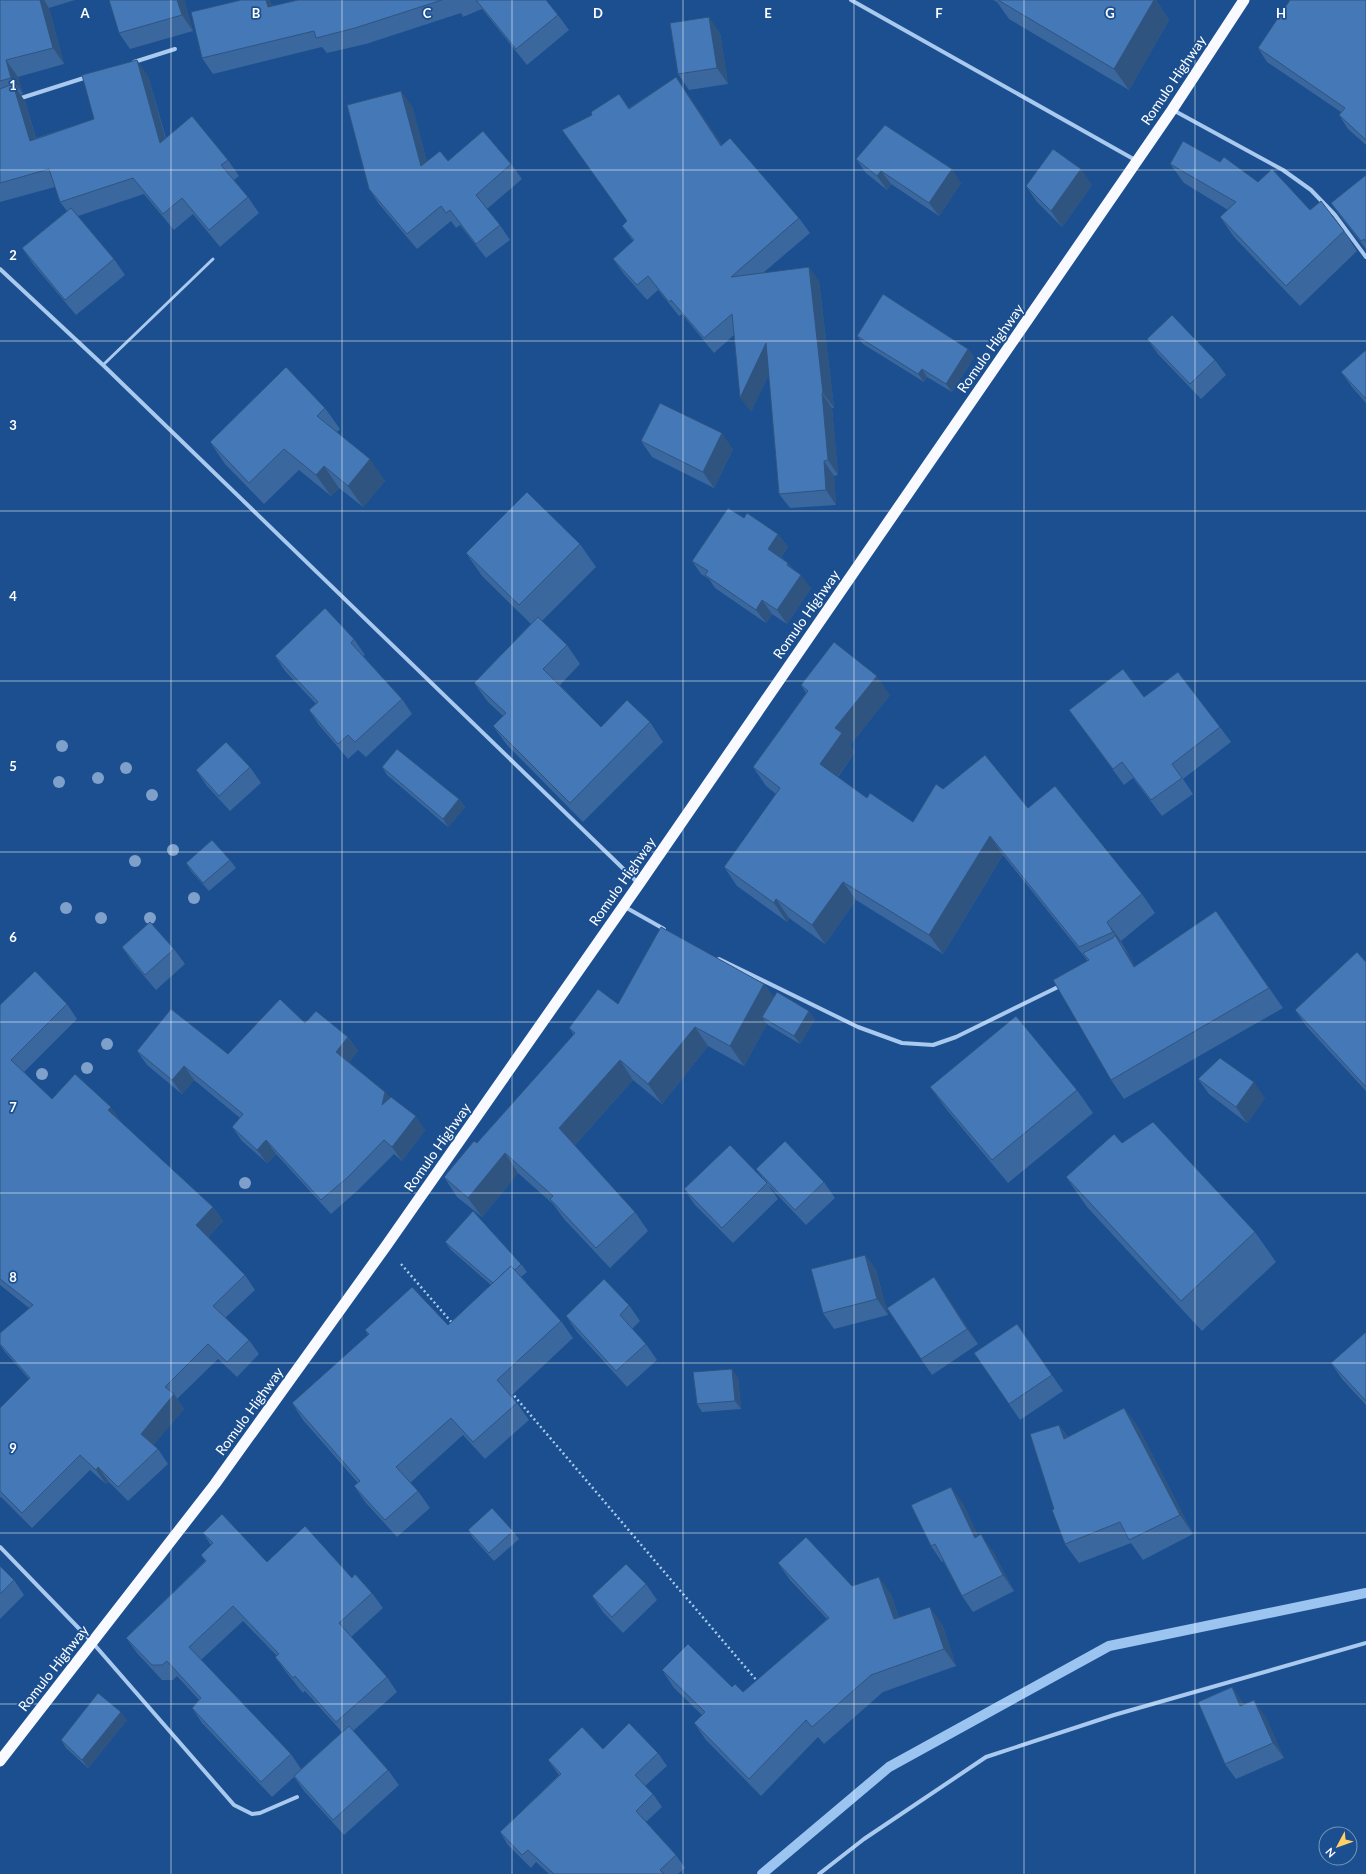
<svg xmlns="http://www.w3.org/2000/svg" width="1366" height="1874" font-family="Lato,sans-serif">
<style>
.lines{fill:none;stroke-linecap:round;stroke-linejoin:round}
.stream{stroke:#9cc4f0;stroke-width:10}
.path{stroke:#a9c9ee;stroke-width:2.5;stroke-dasharray:2 3;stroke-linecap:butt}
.service{stroke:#a9c9ee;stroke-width:3}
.minor{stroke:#a9c9ee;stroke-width:4}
.trunk{stroke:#f8faff;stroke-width:11}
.tree{fill:#7ea0ca}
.wall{fill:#3a679d;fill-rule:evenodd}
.shaded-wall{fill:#305480}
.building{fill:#4478b7;stroke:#305480}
.grid{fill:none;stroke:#fff;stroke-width:1;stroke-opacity:0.55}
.labels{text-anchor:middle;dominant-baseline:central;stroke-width:3.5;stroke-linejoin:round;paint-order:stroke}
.street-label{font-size:14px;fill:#fff;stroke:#1b4f8f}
.grid-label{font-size:13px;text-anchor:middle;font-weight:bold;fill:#fff;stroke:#1b4f8f;stroke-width:3.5;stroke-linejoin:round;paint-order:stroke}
</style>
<rect width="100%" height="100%" fill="#1b4f8f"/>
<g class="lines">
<polyline class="stream" points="762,1874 889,1767 1109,1646 1366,1593"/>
<g class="path">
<polyline points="401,1264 453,1324"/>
<polyline points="511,1392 758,1682"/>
</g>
<polyline class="service" points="103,365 213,259"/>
<g class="minor">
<polyline points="851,0 1137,161"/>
<polyline points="134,62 175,49"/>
<polyline points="18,99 87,77"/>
<polyline points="1173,110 1283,170 1311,190 1335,215 1366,257"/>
<polyline points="0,269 103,365 638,883"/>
<polyline points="625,907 664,929"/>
<polyline points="719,959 858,1027 902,1043 933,1045 956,1037 1060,986"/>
<polyline points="0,1547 92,1642 234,1805 252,1814 260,1813 297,1797"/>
<polyline points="819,1874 864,1839 986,1757 1114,1715 1366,1643"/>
</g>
<polyline class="trunk" points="0,1761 215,1484 386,1246 639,884 1172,110 1244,0"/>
</g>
<g class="tree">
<circle cx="62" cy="746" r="6"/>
<circle cx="126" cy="768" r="6"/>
<circle cx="98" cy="778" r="6"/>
<circle cx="59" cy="782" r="6"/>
<circle cx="152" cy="795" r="6"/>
<circle cx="173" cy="850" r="6"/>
<circle cx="135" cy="861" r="6"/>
<circle cx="194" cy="898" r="6"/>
<circle cx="66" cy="908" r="6"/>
<circle cx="101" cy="918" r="6"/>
<circle cx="150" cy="918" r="6"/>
<circle cx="107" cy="1044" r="6"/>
<circle cx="87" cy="1068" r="6"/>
<circle cx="42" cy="1074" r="6"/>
<circle cx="245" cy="1183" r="6"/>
</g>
<g class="wall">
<polygon points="0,0 75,0 49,8 64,64 18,77 23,94 20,95 25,101 36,138 94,119 148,76 166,138 228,160 239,176 234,180 248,197 259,213 220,247 193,214 174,230 144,194 78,216 114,259 125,275 76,315 33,264 22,248 67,211 60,202 55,187 0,202"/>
<polygon points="109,0 184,0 193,31 130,49 119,33"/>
<polygon points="241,0 269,0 273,6 298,0 546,0 558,15 569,30 527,65 482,9 463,17 461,13 366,44 327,53 322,47 213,74 202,58"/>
<polygon points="993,0 1156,0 1169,20 1129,90 1009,19 997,2"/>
<polygon points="1366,0 1366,145 1348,129 1339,115 1341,112 1267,62 1258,48"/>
<polygon points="720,33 728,84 689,90 678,74"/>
<polygon points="676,77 722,145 799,218 810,233 763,273 819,281 834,408 832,408 838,475 834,476 836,505 790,508 779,494 769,374 751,412 734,335 714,353 682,314 679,316 658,290 647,300 624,274 613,259 633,241 622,226 627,221 592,115 619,94 629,108"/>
<polygon points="412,106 427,162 448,161 511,164 522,179 487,209 500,225 510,240 486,258 460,225 456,228 451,221 417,249 379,204 369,189"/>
<polygon points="856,159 961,183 939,216 891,184 887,190 866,173"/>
<polygon points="1220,162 1258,182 1310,210 1344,231 1357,251 1300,306 1234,237 1220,217 1228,210 1184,183 1170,164"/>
<polygon points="1366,175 1366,249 1341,217 1331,203"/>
<polygon points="1092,185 1062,227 1037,202 1026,186"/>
<polygon points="857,336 968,349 974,357 952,392 927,377 924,382 863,344"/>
<polygon points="1147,339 1215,360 1226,375 1201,399 1158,354"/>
<polygon points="1366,350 1366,403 1352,387 1341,372"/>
<polygon points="325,408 340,429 337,432 385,481 363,507 339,488 331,496 299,470 264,504 225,464 210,442"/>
<polygon points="641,441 733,449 714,488 652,457"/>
<polygon points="744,518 778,534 788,547 781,557 788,563 793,569 811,588 787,624 772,614 766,623 715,588 709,579 701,574 692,561"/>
<polygon points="580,544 596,567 542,621 567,645 580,664 560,685 601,727 650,722 663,742 583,822 507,745 493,726 503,716 488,702 474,683 531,624 482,576 466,553"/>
<polygon points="354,639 365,655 363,656 402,699 412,714 366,757 358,750 348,759 319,725 309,710 316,704 285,671 275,656"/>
<polygon points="801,685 890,695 850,745 855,752 838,777 867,798 913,822 943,789 1028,808 1142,894 1155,913 1121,941 1135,966 1216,911 1283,1008 1124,1099 1111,1080 1087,960 1003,855 943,954 856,900 825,944 789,918 787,922 737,886 724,867 776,794 766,786 753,767 806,693"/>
<polygon points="1144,697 1220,727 1231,742 1183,779 1193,794 1162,816 1133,778 1124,785 1069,710"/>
<polygon points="250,767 261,783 230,811 207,786 196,770"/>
<polygon points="382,767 459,799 465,807 448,827 387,775"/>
<polygon points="230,860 236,868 209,891 191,871 186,863"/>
<polygon points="122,947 174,949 185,964 156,990 133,963"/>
<polygon points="1366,962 1366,1091 1307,1027 1295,1010"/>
<polygon points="764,984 774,998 815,1019 800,1044 768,1025 767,1024 744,1066 708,1046 662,1104 633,1080 574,1146 635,1212 648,1231 610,1268 564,1219 553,1204 518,1173 482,1217 457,1197 444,1177 477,1143 574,1035 569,1028 618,1004"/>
<polygon points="67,1004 77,1019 24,1072 52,1099 121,1122 213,1207 223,1221 208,1237 245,1275 255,1290 225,1318 249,1340 259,1354 237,1377 218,1359 177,1399 184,1409 153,1445 158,1449 168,1464 128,1501 109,1482 106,1484 90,1470 32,1528 1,1497 0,1498 0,1408 29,1379 5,1352 0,1345 0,1344 29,1308 0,1285 0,1005"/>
<polygon points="305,1023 348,1037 358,1051 349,1062 385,1092 390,1098 425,1130 402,1161 394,1154 357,1191 331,1214 276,1154 267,1163 242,1141 232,1127 240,1118 194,1080 182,1094 147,1065 137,1051 228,1054"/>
<polygon points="1198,1079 1265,1098 1247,1123 1209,1094"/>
<polygon points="930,1087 1077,1090 1093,1113 1008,1183 947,1110"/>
<polygon points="1122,1143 1255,1232 1276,1262 1202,1331 1087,1207 1066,1177"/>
<polygon points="756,1169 824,1182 835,1198 806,1225 768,1185 778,1199 733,1243 695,1205 684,1189 766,1182"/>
<polygon points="445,1242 521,1264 527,1272 521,1277 561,1321 573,1338 511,1396 517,1403 529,1420 485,1459 463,1435 410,1483 418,1491 430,1508 397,1537 366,1503 354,1486 358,1483 303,1420 292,1403 368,1335 365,1330 448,1325 491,1285 451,1250"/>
<polygon points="865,1255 876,1270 888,1315 834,1329 823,1313"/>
<polygon points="934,1277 978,1344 932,1375 921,1359"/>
<polygon points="629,1305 640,1321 632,1329 646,1344 657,1360 627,1387 577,1332 566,1316"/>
<polygon points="1017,1324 1063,1391 1020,1420 1009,1404"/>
<polygon points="1366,1332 1366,1405 1342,1379 1331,1363"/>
<polygon points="738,1377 741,1409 702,1412 697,1404"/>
<polygon points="1124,1408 1138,1427 1193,1534 1143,1560 1131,1543 1079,1563 1065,1544 1054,1509 1059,1425 1068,1437"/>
<polygon points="962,1502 978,1536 992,1550 1014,1591 973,1612 962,1596 943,1561 942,1562 931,1546"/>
<polygon points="468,1530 513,1531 519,1539 494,1561 473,1538"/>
<path d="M 203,1533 L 267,1562 L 352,1578 L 372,1593 L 383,1608 L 351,1637 L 387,1677 L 397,1692 L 353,1731 L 388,1770 L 399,1785 L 344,1835 L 305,1792 L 294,1777 L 272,1797 L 202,1723 L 192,1708 L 199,1700 L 177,1676 L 173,1680 L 162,1680 L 137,1653 L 126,1638 L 205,1561 L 201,1555 L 211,1545 ZM 243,1621 L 277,1656 L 275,1657 L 286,1672 L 303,1693 L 305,1691 L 342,1732 L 301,1769 L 291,1754 L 201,1660 Z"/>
<polygon points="778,1563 852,1586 891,1594 899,1618 942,1624 956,1666 883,1692 824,1744 818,1737 761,1796 706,1740 694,1723 702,1715 674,1688 662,1670 732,1687 743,1692 827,1619 790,1580"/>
<polygon points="0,1566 14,1580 24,1595 0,1619"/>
<polygon points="646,1584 657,1600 623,1633 603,1612 592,1596"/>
<polygon points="1232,1687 1244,1705 1265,1716 1284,1758 1236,1779 1225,1764"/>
<polygon points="127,1720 88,1768 66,1748 61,1740"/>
<polygon points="603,1749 658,1753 667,1766 645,1786 653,1794 662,1807 646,1822 676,1855 685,1868 678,1874 549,1874 536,1862 531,1868 508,1845 500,1832 559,1775 548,1760"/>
</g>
<g class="shaded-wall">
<polygon points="40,0 44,0 49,8 64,64 53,48"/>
<polygon points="177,0 184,0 193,31 182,15"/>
<polygon points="266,0 269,0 276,10 268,7"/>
<polygon points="1154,0 1156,0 1169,20 1129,90 1114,69"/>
<polygon points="709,17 720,33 728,84 717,68"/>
<polygon points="6,60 18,77 23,94 11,78"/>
<polygon points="137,60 148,76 171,159 160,143"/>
<polygon points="676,77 686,92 732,160 721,146"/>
<polygon points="13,84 25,101 41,157 30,141"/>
<polygon points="401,91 412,106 432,181 421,166"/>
<polygon points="952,169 961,183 939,216 929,203"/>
<polygon points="1081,169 1092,185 1062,227 1051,211"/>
<polygon points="881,171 891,184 887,190 877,176"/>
<polygon points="809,267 819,281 834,408 823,393"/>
<polygon points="766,343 777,358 751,412 740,398"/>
<polygon points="968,349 974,357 952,392 946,384"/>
<polygon points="922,369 927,377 924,382 918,374"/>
<polygon points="822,393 832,408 838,475 828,460"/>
<polygon points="722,433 733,449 714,488 703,472"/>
<polygon points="370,459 385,481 363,507 348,486"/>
<polygon points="824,461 834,476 836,505 826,490"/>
<polygon points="324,466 339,488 331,496 316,475"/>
<polygon points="778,534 788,547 777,562 768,549"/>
<polygon points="788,563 798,576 787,565"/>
<polygon points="801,575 811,588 787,624 777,610"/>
<polygon points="762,600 772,614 766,623 756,610"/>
<polygon points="877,676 890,695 850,745 855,752 833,783 820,764 835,728"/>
<polygon points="459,799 465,807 448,827 443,819"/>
<polygon points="990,836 1003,855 943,954 929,935"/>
<polygon points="843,882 856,900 825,944 812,925"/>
<polygon points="776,899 789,918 787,922 774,903"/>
<polygon points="1107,922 1121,941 1127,951 1113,932"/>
<polygon points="1115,935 1128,954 1147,986 1134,967"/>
<polygon points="764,984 778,1003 762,1017 767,1024 744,1066 730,1046"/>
<polygon points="809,1011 815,1019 800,1044 794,1036"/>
<polygon points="695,1027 708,1046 662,1104 648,1084"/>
<polygon points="348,1037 358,1051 346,1066 336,1052"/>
<polygon points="620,1060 633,1080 572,1148 559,1128"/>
<polygon points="184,1066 194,1080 182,1094 172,1080"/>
<polygon points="1254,1082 1265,1098 1247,1123 1236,1107"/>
<polygon points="385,1092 395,1105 382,1105"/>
<polygon points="111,1107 121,1121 108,1110"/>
<polygon points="416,1116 425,1130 402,1161 392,1147"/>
<polygon points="266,1140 276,1154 267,1163 257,1150"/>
<polygon points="505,1153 518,1173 482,1217 468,1198"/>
<polygon points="213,1207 223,1221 206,1239 196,1225"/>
<polygon points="865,1255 876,1270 888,1315 877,1299"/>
<polygon points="934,1277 945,1293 978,1344 967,1329"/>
<polygon points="732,1369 738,1377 741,1409 735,1401"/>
<polygon points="174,1394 184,1409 151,1448 141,1434"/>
<polygon points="1124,1408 1138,1427 1193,1534 1180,1515"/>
<polygon points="1059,1425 1073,1445 1064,1439"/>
<polygon points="98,1467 109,1482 106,1484 96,1470"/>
<polygon points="951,1487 962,1502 986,1553 975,1538"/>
<polygon points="981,1534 992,1550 1014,1591 1003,1575"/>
<polygon points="879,1577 891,1594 906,1637 894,1619"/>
<polygon points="930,1607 942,1624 956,1666 944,1649"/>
<polygon points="1232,1687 1243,1703 1251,1722 1240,1706"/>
<polygon points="1254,1700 1265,1716 1284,1758 1273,1743"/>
<polygon points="121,1712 127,1720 88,1768 82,1760"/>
</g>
<g class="building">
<polygon points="0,0 40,0 53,48 6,60 11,78 0,81"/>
<polygon points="109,0 177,0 182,15 119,33"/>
<polygon points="241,0 266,0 268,7 298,0 442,0 355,28 316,38 314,31 202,58 191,12"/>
<polygon points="476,0 546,0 558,15 516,49"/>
<polygon points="998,0 1154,0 1114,69"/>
<polygon points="1290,0 1366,0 1366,140 1339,115 1345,108 1258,48"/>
<polygon points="709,17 717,68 678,74 670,23"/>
<polygon points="137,60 160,143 192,116 228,160 221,165 248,197 209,230 182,198 163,214 133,178 60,202 49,169 0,183 0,89 13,84 30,141 94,119 82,75"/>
<polygon points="676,77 721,146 730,138 799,218 731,277 809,267 823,393 822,393 828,460 824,461 826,490 779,494 766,343 740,398 732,314 704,338 671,300 669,302 648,276 637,285 613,259 634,240 622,226 627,221 562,130 592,115 591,112 619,94 629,109"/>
<polygon points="401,91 421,166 440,151 448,161 483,131 511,164 476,195 500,225 476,244 450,210 446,213 441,206 407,234 369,189 347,105"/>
<polygon points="885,125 952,169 929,203 881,171 877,176 856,159"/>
<polygon points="1183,141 1220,162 1224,157 1258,182 1272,169 1310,210 1321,201 1344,231 1286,286 1220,217 1236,202 1170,164"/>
<polygon points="1053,149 1081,169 1051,211 1026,186"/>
<polygon points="1366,175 1366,242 1364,239 1361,241 1331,203"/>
<polygon points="71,208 114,259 65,300 22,248"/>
<polygon points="883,294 968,349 946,384 922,369 918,374 857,336"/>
<polygon points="1172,315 1215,360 1190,384 1147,339"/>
<polygon points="1366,350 1366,399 1341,372"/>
<polygon points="286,367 325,408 317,416 370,459 348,486 324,466 316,475 284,449 249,483 210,442"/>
<polygon points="660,403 722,433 703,472 641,441"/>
<polygon points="527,492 580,544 519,605 466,553"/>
<polygon points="728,508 744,518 747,513 778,534 768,549 788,563 787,565 801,575 777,610 762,600 756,610 705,575 708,571 692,561"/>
<polygon points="325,608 354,639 351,643 402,699 355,742 348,735 338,744 309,710 318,702 275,656"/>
<polygon points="538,617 567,645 543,669 601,727 627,700 650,722 570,803 493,726 506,713 474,683"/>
<polygon points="834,642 877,676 835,728 842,733 820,764 867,798 870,793 913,822 936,784 943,789 985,755 1028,808 1055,786 1142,894 1107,922 1113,932 1079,947 990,836 929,935 843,882 812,925 776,899 774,903 724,867 780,788 753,767 808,691 801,685"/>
<polygon points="1123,669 1144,697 1178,672 1220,727 1172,764 1182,778 1151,800 1122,762 1113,769 1069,710"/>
<polygon points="226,742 250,767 219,796 196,770"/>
<polygon points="397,749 459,799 443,819 382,767"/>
<polygon points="212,840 230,860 203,883 186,863"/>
<polygon points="1216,911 1269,988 1111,1080 1053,980 1089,960 1083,953 1113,938 1115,935 1134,967"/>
<polygon points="150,922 174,949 145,975 122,947"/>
<polygon points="661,927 764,984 730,1046 695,1027 648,1084 620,1060 559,1128 635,1212 596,1248 550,1199 553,1196 505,1153 468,1198 444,1177 474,1141 477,1143 575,1033 569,1028 598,989 618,1004"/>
<polygon points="1357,952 1366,962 1366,1087 1295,1010"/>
<polygon points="35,971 67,1004 11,1060 52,1099 75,1074 111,1107 108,1110 213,1207 196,1225 245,1275 213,1306 249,1340 227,1362 208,1344 165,1387 174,1394 141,1434 158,1449 118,1487 98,1467 96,1470 80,1455 22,1513 0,1491 0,1408 30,1378 0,1344 0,1333 33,1305 0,1279 0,1005"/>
<polygon points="777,992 809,1011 794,1036 762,1017"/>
<polygon points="280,999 305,1023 316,1011 348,1037 336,1052 385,1092 382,1105 391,1097 416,1116 392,1147 384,1140 348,1177 321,1200 266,1140 257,1150 232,1127 243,1114 184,1066 172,1080 137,1051 171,1009 228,1054"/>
<polygon points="1016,1016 1077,1090 992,1160 930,1087"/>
<polygon points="1220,1058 1254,1082 1236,1107 1198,1079"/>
<polygon points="1153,1122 1255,1232 1181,1301 1066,1177 1114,1134 1122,1143"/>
<polygon points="785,1141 824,1182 795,1210 756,1169"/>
<polygon points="730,1145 767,1183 722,1228 684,1189"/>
<polygon points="473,1211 521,1264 515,1270 511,1266 493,1283 445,1242"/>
<polygon points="865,1255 877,1299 823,1313 811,1269"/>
<polygon points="511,1266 561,1321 497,1380 517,1403 473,1442 451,1418 396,1467 418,1491 385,1520 354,1486 360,1481 292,1403 369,1334 365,1330 412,1287 448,1325"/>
<polygon points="934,1277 967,1329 921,1359 887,1308"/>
<polygon points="604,1279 629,1305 620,1315 646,1344 616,1371 566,1316"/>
<polygon points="1017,1324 1052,1375 1009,1404 974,1353"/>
<polygon points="1366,1332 1366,1401 1331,1363"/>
<polygon points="732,1369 735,1401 697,1404 693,1372"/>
<polygon points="1124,1408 1180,1515 1129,1540 1120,1522 1065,1544 1052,1510 1054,1509 1030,1434 1059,1425 1064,1439"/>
<polygon points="951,1487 975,1538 981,1534 1003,1575 962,1596 935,1544 931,1546 911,1505"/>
<polygon points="492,1508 513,1531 489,1553 468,1530"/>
<polygon points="222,1514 267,1562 305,1526 352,1578 355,1574 372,1593 339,1623 387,1677 336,1722 295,1676 293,1678 275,1657 279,1654 233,1606 189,1647 291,1754 261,1782 192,1708 201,1698 167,1661 162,1665 152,1665 126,1638 206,1561 201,1555 213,1543 203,1533"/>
<polygon points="806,1537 852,1586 879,1577 894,1619 930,1607 944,1649 871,1675 812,1727 806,1720 749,1779 694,1723 705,1712 662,1670 688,1644 732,1687 735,1684 743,1692 829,1618 778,1563"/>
<polygon points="626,1564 646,1584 612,1617 592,1596"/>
<polygon points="0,1566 14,1580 0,1594"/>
<polygon points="1232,1687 1240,1706 1254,1700 1273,1743 1225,1764 1198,1702"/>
<polygon points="98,1693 121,1712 82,1760 61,1740"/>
<polygon points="629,1723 658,1753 635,1775 653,1794 636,1811 676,1855 660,1870 664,1874 554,1874 528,1850 522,1855 500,1832 561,1774 548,1760 582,1727 603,1749"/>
<polygon points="349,1726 388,1770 333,1820 294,1776"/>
</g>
<path class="grid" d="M 171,0 L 171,1874M 342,0 L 342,1874M 512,0 L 512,1874M 683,0 L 683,1874M 854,0 L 854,1874M 1024,0 L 1024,1874M 1195,0 L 1195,1874M 0,170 L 1366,170M 0,341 L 1366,341M 0,511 L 1366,511M 0,681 L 1366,681M 0,852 L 1366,852M 0,1022 L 1366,1022M 0,1193 L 1366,1193M 0,1363 L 1366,1363M 0,1533 L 1366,1533M 0,1704 L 1366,1704"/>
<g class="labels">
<g class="street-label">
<text transform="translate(1173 80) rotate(-56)">Romulo Highway</text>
<text transform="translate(990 348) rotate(-55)">Romulo Highway</text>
<text transform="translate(806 614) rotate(-55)">Romulo Highway</text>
<text transform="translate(622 881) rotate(-55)">Romulo Highway</text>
<text transform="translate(437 1147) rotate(-55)">Romulo Highway</text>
<text transform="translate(249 1411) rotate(-54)">Romulo Highway</text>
<text transform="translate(53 1668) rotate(-52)">Romulo Highway</text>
</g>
</g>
<g class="grid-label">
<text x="85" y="18">A</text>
<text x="256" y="18">B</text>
<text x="427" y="18">C</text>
<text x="598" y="18">D</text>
<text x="768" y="18">E</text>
<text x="939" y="18">F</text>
<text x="1110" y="18">G</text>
<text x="1281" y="18">H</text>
<text x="13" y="90">1</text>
<text x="13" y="260">2</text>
<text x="13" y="430">3</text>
<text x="13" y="601">4</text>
<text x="13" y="771">5</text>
<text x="13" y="942">6</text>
<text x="13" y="1112">7</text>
<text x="13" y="1282">8</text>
<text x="13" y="1453">9</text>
</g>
<g transform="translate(1338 1846) rotate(229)"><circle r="19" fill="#1b4f8f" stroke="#7695bc"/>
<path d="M0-3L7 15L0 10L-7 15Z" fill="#ffd166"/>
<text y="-6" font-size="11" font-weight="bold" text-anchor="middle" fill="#ffffff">N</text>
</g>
</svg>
